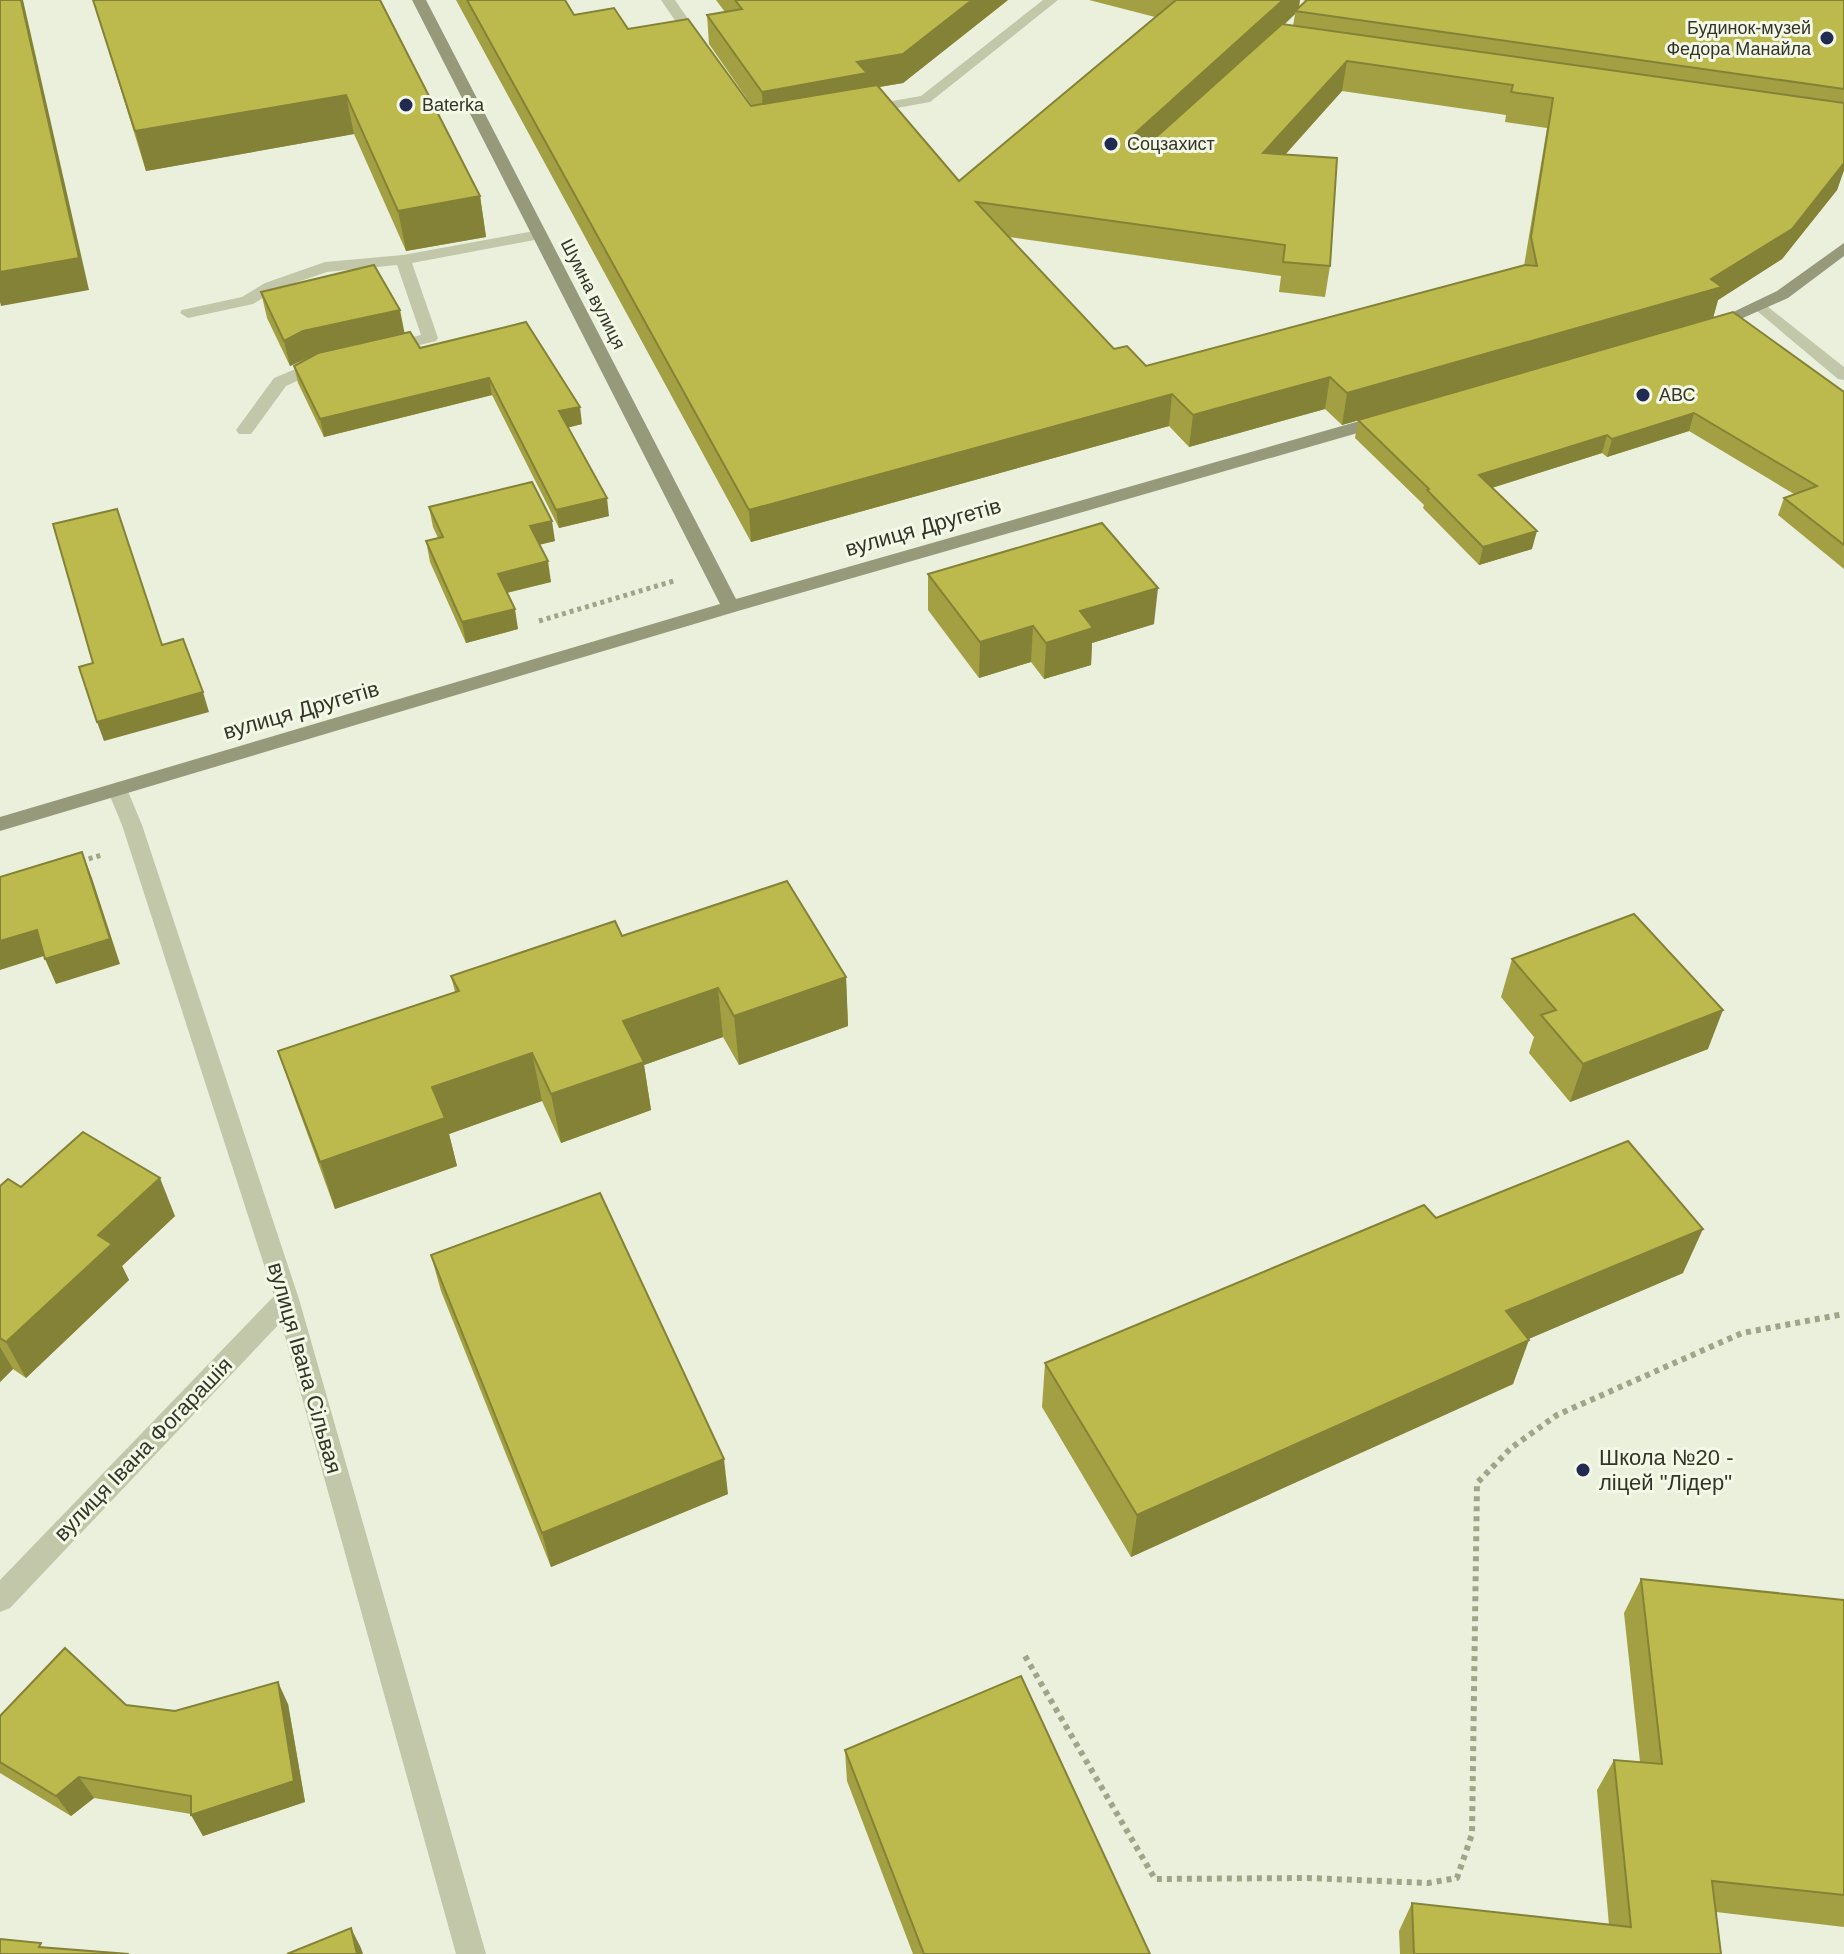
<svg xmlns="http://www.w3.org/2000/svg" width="1844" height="1954" font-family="Helvetica,sans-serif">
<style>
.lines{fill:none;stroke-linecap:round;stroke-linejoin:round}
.path-far1{stroke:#a1a588;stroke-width:5;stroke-dasharray:4 4;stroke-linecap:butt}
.path{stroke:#a1a588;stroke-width:6;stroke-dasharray:5 5;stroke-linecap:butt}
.service{fill:#c1c7a8;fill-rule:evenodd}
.minor{fill:#c1c7a8;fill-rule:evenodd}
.secondary{fill:#979a7a;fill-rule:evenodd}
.wall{fill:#a2a042;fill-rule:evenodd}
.shaded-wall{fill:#848236}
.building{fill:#bcba4d;stroke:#848236;stroke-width:2;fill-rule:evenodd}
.poi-dot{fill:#212b52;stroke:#f3f8e7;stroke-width:3}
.labels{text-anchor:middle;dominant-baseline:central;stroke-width:6;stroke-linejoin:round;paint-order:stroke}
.far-poi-label{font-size:18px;fill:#343428;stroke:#f3f8e7;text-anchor:start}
.far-street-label{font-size:18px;fill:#343428;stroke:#f3f8e7}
.street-label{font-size:22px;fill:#343428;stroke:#f3f8e7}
.poi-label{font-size:22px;fill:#343428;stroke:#f3f8e7;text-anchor:start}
</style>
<rect width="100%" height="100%" fill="#eaf0dc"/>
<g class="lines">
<g class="path-far1">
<polyline points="539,621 677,580"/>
<polyline points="81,861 102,855"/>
</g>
<polyline class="path" points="1025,1656 1155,1879 1308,1878 1428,1883 1457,1878 1472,1834 1477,1483 1511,1448 1557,1415 1742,1333 1844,1314"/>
<g class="service">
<polygon points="540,230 545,232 545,238 412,263 438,338 436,341 387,353 381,351 379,348 381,345 421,335 397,265 327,272 277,289 253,304 188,318 180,313 182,310 242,297 265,283 325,262 403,255"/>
<polygon points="322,358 328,359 330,363 328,367 286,386 251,434 239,434 236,430 274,378"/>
</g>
<g class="minor">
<polygon points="661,0 675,0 704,42 702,45 692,45"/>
<polygon points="1043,0 1058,0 930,102 863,114 856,110 863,106 921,96"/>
<polygon points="1763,303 1844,367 1844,380 1838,379 1757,311 1757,305"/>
<polygon points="117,782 127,789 142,825 299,1299 486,1954 456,1954 281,1322 10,1608 0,1612 0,1580 274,1296 122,825 107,789"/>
</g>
<g class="secondary">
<polygon points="412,0 426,0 736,599 1377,416 1383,415 1392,420 1389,424 738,611 0,831 0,817 720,604"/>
<polygon points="1844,243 1844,256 1788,298 1718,329 1706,329 1704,326 1777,291"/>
</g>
</g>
<g class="wall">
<polygon points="93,0 380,0 480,196 486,237 406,251 354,134 146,171"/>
<path d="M 456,0 L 565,0 L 574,15 L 628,29 L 751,106 L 752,106 L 709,44 L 707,15 L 725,12 L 716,0 L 1008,0 L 903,83 L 879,87 L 959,181 L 1155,17 L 1089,0 L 1300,0 L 1299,8 L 1307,1 L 1302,0 L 1844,0 L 1844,170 L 1837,190 L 1782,259 L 1718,300 L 1713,318 L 1844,392 L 1844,569 L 1778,515 L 1784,498 L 1794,494 L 1689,431 L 1607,457 L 1602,453 L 1492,488 L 1532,549 L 1479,565 L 1423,508 L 1424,505 L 1355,438 L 1358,420 L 1523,373 L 1342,425 L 1325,409 L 1189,447 L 1169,426 L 751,542 ZM 1295,14 L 1293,26 L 1284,25 ZM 1342,91 L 1506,115 L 1505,122 L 1547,128 L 1524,266 L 1146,366 L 1114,349 L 1009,237 L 1281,276 L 1279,292 L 1325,297 L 1330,266 L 1285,154 Z"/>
<polygon points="261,292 405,333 420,348 526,322 582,424 567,428 609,516 559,528 492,395 324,437 298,383 294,366 312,356 290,366 267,318"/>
<polygon points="429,507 555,541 539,545 551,582 507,593 518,629 466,643 430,562 426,541 438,538 433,527"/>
<polygon points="928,574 1154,624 1092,643 1091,665 1044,679 1031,662 979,678 928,610"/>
<polygon points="622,936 846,977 848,1026 739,1065 723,1037 644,1065 651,1110 561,1143 542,1101 449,1134 457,1166 335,1209 295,1100 278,1051 455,992 451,976"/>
<polygon points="1512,959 1708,1049 1570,1102 1529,1053 1534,1037 1501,997"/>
<polygon points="0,1186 21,1187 175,1216 122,1266 129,1280 26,1378 13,1369 0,1382"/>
<polygon points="1436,1218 1683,1273 1528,1339 1513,1384 1131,1557 1042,1407 1045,1363"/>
<polygon points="431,1255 728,1494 551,1567 441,1291"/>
<polygon points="1641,1579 1844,1600 1844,1927 1716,1912 1721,1954 1400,1954 1399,1931 1412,1903 1609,1925 1597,1790 1614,1760 1640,1762 1624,1613"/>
<polygon points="288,1704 305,1802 203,1836 191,1814 94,1798 71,1816 0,1773 0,1716 126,1705 175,1711"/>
<polygon points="845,1750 1150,1954 913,1954 847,1781"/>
</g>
<g class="shaded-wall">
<polygon points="21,0 23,0 89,290 1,306 0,302 0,272"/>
<polygon points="972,0 1008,0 903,83 867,89 763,122 762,92 857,62"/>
<polygon points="1283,0 1300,0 1298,11 1295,11 1295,14 1128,168 1130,138"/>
<polygon points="1347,61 1342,91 1260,183 1263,153"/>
<polygon points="346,95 354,134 146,171 135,131"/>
<polygon points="1844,163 1844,170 1837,190 1782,259 1718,300 1713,318 1342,425 1347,393"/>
<polygon points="480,196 486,237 406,251 398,211"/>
<polygon points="400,310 405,335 309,357 290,366 284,341 303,331"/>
<polygon points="1330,377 1325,409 1189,447 1193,415"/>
<polygon points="489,378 492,395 324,437 320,419"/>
<polygon points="1172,394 1169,426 751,542 749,510"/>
<polygon points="580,407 582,424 561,429 559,411"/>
<polygon points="1694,413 1689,431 1607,457 1612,439"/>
<polygon points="1607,435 1602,453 1475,493 1479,475"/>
<polygon points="607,498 609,516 559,528 556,510"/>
<polygon points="552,521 555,541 533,546 530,526"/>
<polygon points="1537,531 1532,549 1479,565 1483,547"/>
<polygon points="548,561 551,582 501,594 498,574"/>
<polygon points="1158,588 1154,624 1092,643 1091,665 1044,679 1046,643 1080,611"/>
<polygon points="515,609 518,629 466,643 462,622"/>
<polygon points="1033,626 1031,662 979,678 980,642"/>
<polygon points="203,692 209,712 104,741 97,722"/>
<polygon points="82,852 92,878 120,964 56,984 45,959"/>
<polygon points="37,930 47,955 0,970 0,941"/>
<polygon points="846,977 848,1026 739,1065 734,1016"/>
<polygon points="718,988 723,1037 644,1065 651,1110 561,1143 551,1094 623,1021"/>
<polygon points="1723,1010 1708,1049 1570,1102 1583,1064"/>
<polygon points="532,1053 542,1101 449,1134 457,1166 335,1209 320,1162 432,1087"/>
<polygon points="160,1178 175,1216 122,1266 129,1280 26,1378 6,1342 98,1235"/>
<polygon points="1703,1229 1683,1273 1491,1355 1506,1311"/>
<polygon points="1529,1340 1513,1384 1131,1557 1137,1515"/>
<polygon points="0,1347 13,1369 0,1382"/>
<polygon points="724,1459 728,1494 551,1567 542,1533"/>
<polygon points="278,1682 288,1704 305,1802 203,1836 191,1815"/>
<polygon points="79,1777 94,1798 71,1816 56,1796"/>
<polygon points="351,1928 361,1948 363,1954 357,1954"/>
</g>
<g class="building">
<polygon points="0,0 21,0 79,258 0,272"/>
<polygon points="93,0 380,0 480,196 398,211 346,95 135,131"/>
<path d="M 467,0 L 565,0 L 574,15 L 614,8 L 628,29 L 688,19 L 751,106 L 877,85 L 959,181 L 1176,0 L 1283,0 L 1130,138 L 1130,148 L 1144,148 L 1282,24 L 1844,103 L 1844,163 L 1792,229 L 1711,279 L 1722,287 L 1347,393 L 1330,377 L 1193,415 L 1172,394 L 749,510 ZM 1347,61 L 1513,85 L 1511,92 L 1553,98 L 1531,237 L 1537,266 L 1525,265 L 1146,366 L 1127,346 L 1114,349 L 976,202 L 1285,245 L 1283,262 L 1330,266 L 1337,158 L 1263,153 Z"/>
<polygon points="735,0 972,0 903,54 857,62 867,73 762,92 707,15 742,9"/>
<polygon points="1307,0 1844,0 1844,89 1295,11"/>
<polygon points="374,265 400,310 303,331 284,341 261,292"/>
<polygon points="1733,312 1844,392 1844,545 1784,498 1817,486 1694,413 1612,439 1607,435 1479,475 1537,531 1483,547 1427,490 1429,489 1358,420"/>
<polygon points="526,322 580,407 559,411 607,498 556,510 489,378 320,419 294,366 318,353 410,332 420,348"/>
<polygon points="532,482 552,521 530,526 548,561 498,574 515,609 462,622 426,541 443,537 429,507"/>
<polygon points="117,509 162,645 183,639 203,692 97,722 79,667 93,663 53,524"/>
<polygon points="1102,523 1158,588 1080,611 1093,628 1046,643 1033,626 980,642 928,574"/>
<polygon points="82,852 110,939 45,959 37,930 0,941 0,877"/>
<polygon points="787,881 846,977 734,1016 718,988 623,1021 644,1062 551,1094 532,1053 432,1087 445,1118 320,1162 278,1051 459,991 451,976 615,921 622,936"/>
<polygon points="1634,914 1723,1010 1583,1064 1541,1015 1556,1010 1512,959"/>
<polygon points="83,1132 160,1178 98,1235 112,1244 6,1342 0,1338 0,1186 8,1179 21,1187"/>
<polygon points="1628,1141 1703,1229 1506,1311 1529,1340 1137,1515 1045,1363 1424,1205 1436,1218"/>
<polygon points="600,1193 724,1459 542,1533 431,1255"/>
<polygon points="1641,1579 1844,1600 1844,1895 1712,1881 1721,1954 1414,1954 1412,1903 1631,1927 1614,1760 1662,1764"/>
<polygon points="65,1648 126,1705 175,1711 278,1682 294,1781 191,1815 191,1796 79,1777 56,1796 0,1762 0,1716"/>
<polygon points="1021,1676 1150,1954 924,1954 845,1750"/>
<polygon points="351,1928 357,1954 287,1954"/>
<polygon points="0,1939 41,1943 39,1947 129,1954 0,1954"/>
</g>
<g class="poi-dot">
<circle cx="1827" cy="38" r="8"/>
<circle cx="406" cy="105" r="8"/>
<circle cx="1111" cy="144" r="8"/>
<circle cx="1643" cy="395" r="8"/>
<circle cx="1583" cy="1470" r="8"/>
</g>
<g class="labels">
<g class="far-poi-label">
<text x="1811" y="28" text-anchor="end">Будинок-музей<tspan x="1811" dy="21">Федора Манайла</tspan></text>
<text x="422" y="105">Baterka</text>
<text x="1127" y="144">Соцзахист</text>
<text x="1659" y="395">АВС</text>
</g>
<g class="far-street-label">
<text transform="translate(593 294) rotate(63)">Шумна вулиця</text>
</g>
<g class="street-label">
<text transform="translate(923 527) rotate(-16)">вулиця Другетів</text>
<text transform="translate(301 710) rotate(-16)">вулиця Другетів</text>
<text transform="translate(305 1368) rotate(74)">вулиця Івана Сільвая</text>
<text transform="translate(143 1449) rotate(-46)">вулиця Івана Фогарашія</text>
</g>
<g class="poi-label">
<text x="1599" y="1457">Школа №20 -<tspan x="1599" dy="25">ліцей "Лідер"</tspan></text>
</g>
</g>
</svg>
